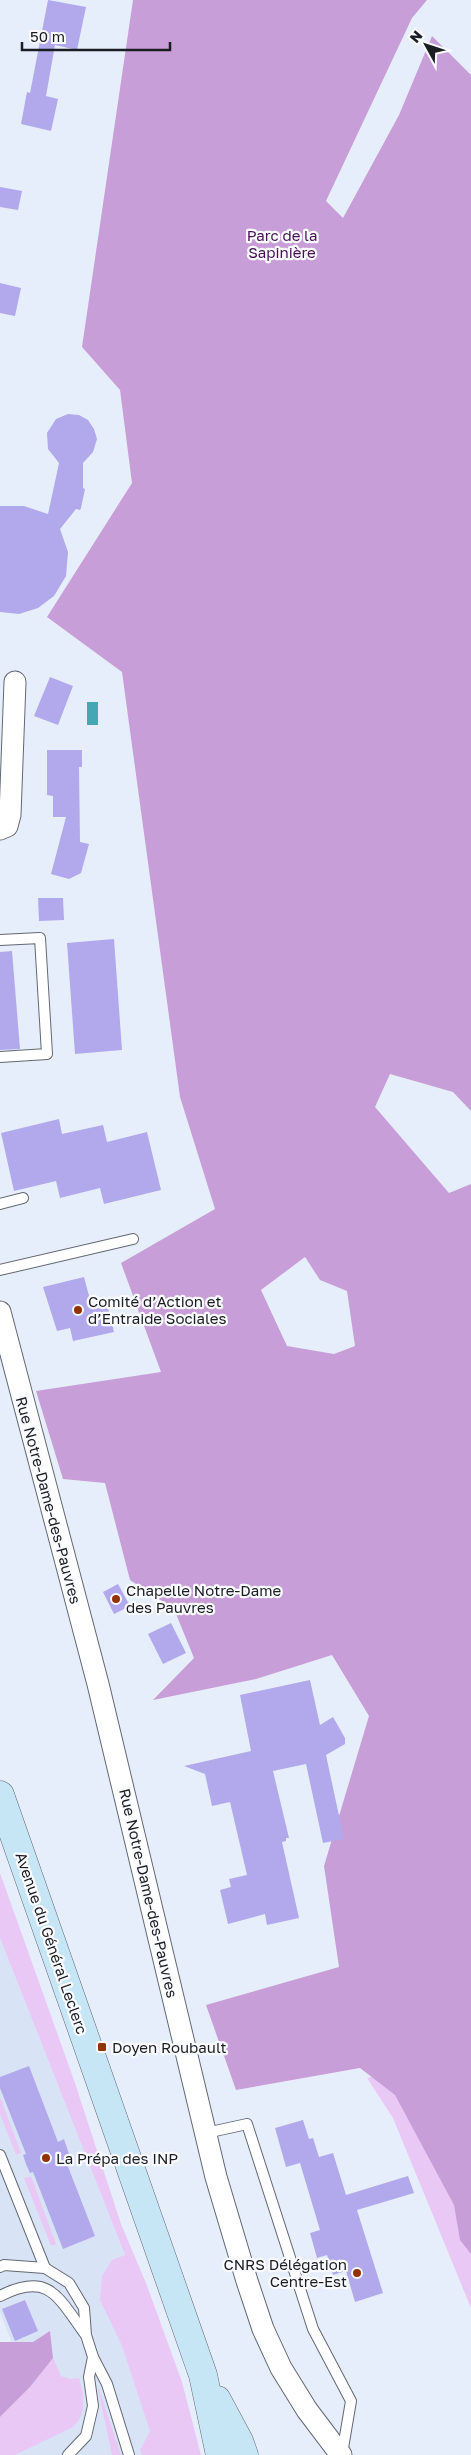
<svg xmlns="http://www.w3.org/2000/svg" width="471" height="2455" font-family="'Golos Text',sans-serif">
<style>
.built{fill:#d9e3f6}
.green{fill:#e9c8f6}
.forest{fill:#c89ed8;fill-rule:evenodd}
.water{fill:#43a7b4}
.building{fill:#b1a9eb}
.lines{fill:none;stroke-linecap:round;stroke-linejoin:round}
.lane-casing{stroke:#626872;stroke-width:12}
.street-casing{stroke:#626872;stroke-width:23}
.secondary-casing{stroke:#626872;stroke-width:29}
.lane{stroke:#fff;stroke-width:10}
.street{stroke:#fff;stroke-width:21}
.secondary{stroke:#c6e5f5;stroke-width:28}
.poi-dot{fill:#963005;stroke:#fafbfe;stroke-width:2}
.labels{text-anchor:middle;dominant-baseline:central;stroke-width:4.5;stroke-linejoin:round;paint-order:stroke}
.park-label{font-size:15px;fill:#461056;stroke:#fafbfe}
.poi-label{font-size:15px;fill:#1a1d21;stroke:#fafbfe;text-anchor:start}
.street-label{font-size:15px;fill:#1a1d21;stroke:#fafbfe}
</style>
<rect width="100%" height="100%" fill="#e7eefb"/>
<polygon class="built" points="0,1938 125,2255 194,2455 0,2455 0,2417 30,2387 0,2313"/>
<g class="green">
<polygon points="0,1873 75,2083 121,2224 146,2283 182,2382 201,2455 142,2455 140,2450 150,2431 122,2346 100,2300 102,2276 112,2260 125,2255 0,1938"/>
<polygon points="471,2048 471,2308 393,2118 367,2078"/>
<polygon points="0,2097 21,2153 16,2155 0,2114"/>
<polygon points="31,2176 56,2244 51,2246 24,2178"/>
<polygon points="53,2358 61,2376 70,2379 79,2378 83,2392 83,2410 79,2420 73,2427 15,2455 0,2455 0,2417 30,2387"/>
<polygon points="98,2389 99,2389 121,2455 112,2455"/>
</g>
<g class="forest">
<path d="M 133,0 L 427,0 L 412,18 L 326,201 L 343,218 L 399,115 L 432,36 L 471,75 L 471,1111 L 453,1092 L 390,1074 L 375,1107 L 449,1193 L 471,1184 L 471,2254 L 460,2240 L 454,2205 L 395,2095 L 360,2068 L 236,2090 L 206,2005 L 339,1967 L 324,1866 L 369,1716 L 332,1655 L 256,1679 L 153,1700 L 194,1658 L 174,1609 L 130,1580 L 105,1483 L 63,1479 L 36,1391 L 161,1372 L 121,1263 L 215,1209 L 180,1097 L 122,672 L 47,617 L 132,483 L 120,390 L 82,347 ZM 305,1257 L 320,1280 L 347,1291 L 355,1346 L 334,1354 L 287,1346 L 261,1290 Z"/>
<polygon points="50,2331 53,2358 30,2387 0,2417 0,2342 33,2342"/>
</g>
<rect class="water" x="87" y="702" width="11" height="23"/>
<g class="building">
<polygon points="48,0 86,7 77,50 55,45 46,96 58,99 51,131 21,124 27,92 30,93"/>
<polygon points="0,187 22,191 18,210 0,207"/>
<polygon points="0,283 21,288 15,316 0,313"/>
<polygon points="68,414 79,415 88,420 94,429 97,439 93,452 83,463 83,488 85,489 81,508 80,510 76,509 60,529 68,552 66,576 54,596 38,608 19,614 0,612 0,506 24,506 48,514 59,463 48,449 47,433 56,419"/>
<polygon points="50,677 73,686 58,725 34,716"/>
<polygon points="47,750 82,750 82,767 79,767 80,842 89,844 81,873 69,879 51,874 66,817 53,817 53,796 47,795"/>
<polygon points="38,898 63,898 64,920 39,921"/>
<polygon points="114,939 122,1050 75,1054 67,943"/>
<polygon points="12,951 20,1049 0,1050 0,952"/>
<polygon points="59,1119 62,1134 103,1125 107,1142 147,1132 161,1190 104,1204 100,1188 60,1198 56,1181 14,1191 1,1133"/>
<polygon points="84,1277 92,1307 107,1304 114,1332 73,1341 70,1328 57,1331 43,1287"/>
<polygon points="118,1584 130,1606 114,1614 103,1592"/>
<polygon points="171,1623 186,1653 163,1664 148,1634"/>
<polygon points="310,1680 320,1725 333,1717 345,1738 345,1744 326,1755 344,1839 323,1843 306,1764 273,1771 289,1838 286,1838 286,1841 282,1842 299,1918 267,1925 265,1914 228,1924 220,1890 231,1887 229,1879 247,1875 230,1802 212,1806 205,1774 184,1766 251,1751 240,1695"/>
<polygon points="29,2066 58,2142 64,2139 70,2157 65,2159 95,2236 63,2249 33,2172 30,2173 26,2164 23,2155 26,2154 0,2088 0,2077"/>
<polygon points="303,2120 309,2139 313,2138 319,2157 333,2153 346,2195 408,2176 414,2193 357,2210 383,2293 355,2302 346,2271 333,2275 327,2255 317,2258 310,2233 320,2230 300,2163 286,2167 275,2128"/>
<polygon points="25,2300 38,2331 15,2341 2,2309"/>
</g>
<g class="lines">
<defs>
<g id="lane">
<polyline points="0,940 40,938 47,1054 0,1057"/>
<polyline points="0,1204 23,1198"/>
<polyline points="0,1270 133,1239"/>
<polyline points="206,2133 247,2124 313,2329 351,2401 342,2454"/>
<polyline points="0,2155 45,2268"/>
<polyline points="0,2267 4,2265 45,2268 69,2283 84,2308 86,2335 93,2357 107,2384 129,2455"/>
<path d="M 0,2296 C 49,2271 58,2297 85,2334"/>
<polyline points="68,2455 86,2436 93,2406 89,2377 93,2357"/>
</g>
<g id="street">
<polyline points="0,829 7,826 10,815 15,682"/>
<polyline points="0,1312 98,1684 216,2177 247,2281 263,2329 281,2368 307,2410 341,2455"/>
</g>
<g id="secondary">
<polyline points="0,1795 203,2375 220,2455"/>
<polyline points="217,2400 239,2441 244,2455"/>
</g>
</defs>
<use href="#lane" class="lane-casing"/>
<use href="#street" class="street-casing"/>
<use href="#secondary" class="secondary-casing"/>
<use href="#lane" class="lane"/>
<use href="#street" class="street"/>
<use href="#secondary" class="secondary"/>
</g>
<g class="poi-dot">
<circle cx="78" cy="1310" r="5"/>
<circle cx="116" cy="1599" r="5"/>
<rect x="97" y="2042" width="10" height="10" rx="2.5"/>
<circle cx="46" cy="2158" r="5"/>
<circle cx="357" cy="2273" r="5"/>
</g>
<g class="labels">
<g class="park-label">
<text x="282" y="235">Parc de la<tspan x="282" dy="17">Sapinière</tspan></text>
</g>
<g class="poi-label">
<text x="88" y="1301">Comité d’Action et<tspan x="88" dy="17">d’Entraide Sociales</tspan></text>
<text x="126" y="1590">Chapelle Notre-Dame<tspan x="126" dy="17">des Pauvres</tspan></text>
<text x="112" y="2047">Doyen Roubault</text>
<text x="56" y="2158">La Prépa des INP</text>
<text x="347" y="2264" text-anchor="end">CNRS Délégation<tspan x="347" dy="17">Centre-Est</tspan></text>
</g>
<g class="street-label">
<text transform="translate(49 1500) rotate(75)">Rue Notre-Dame-des-Pauvres</text>
<text transform="translate(149 1893) rotate(77)">Rue Notre-Dame-des-Pauvres</text>
<text transform="translate(52 1943) rotate(71)">Avenue du Général Leclerc</text>
</g>
</g>
<g transform="translate(426 45) rotate(310)" stroke="#fafbfe" stroke-width="4" paint-order="stroke">
<path d="M0-4L9 19L0 12L-9 19Z" fill="#1a1d21"/>
<text y="-8" font-size="14" font-weight="bold" text-anchor="middle" fill="#1a1d21">N</text>
</g>
<path d="M22 42v8h148v-8" fill="none" stroke="#1a1d21" stroke-width="2.5"/>
<text x="30" y="42" font-size="15" fill="#1a1d21" stroke="#fafbfe" stroke-width="4" paint-order="stroke">50 m</text>
</svg>
